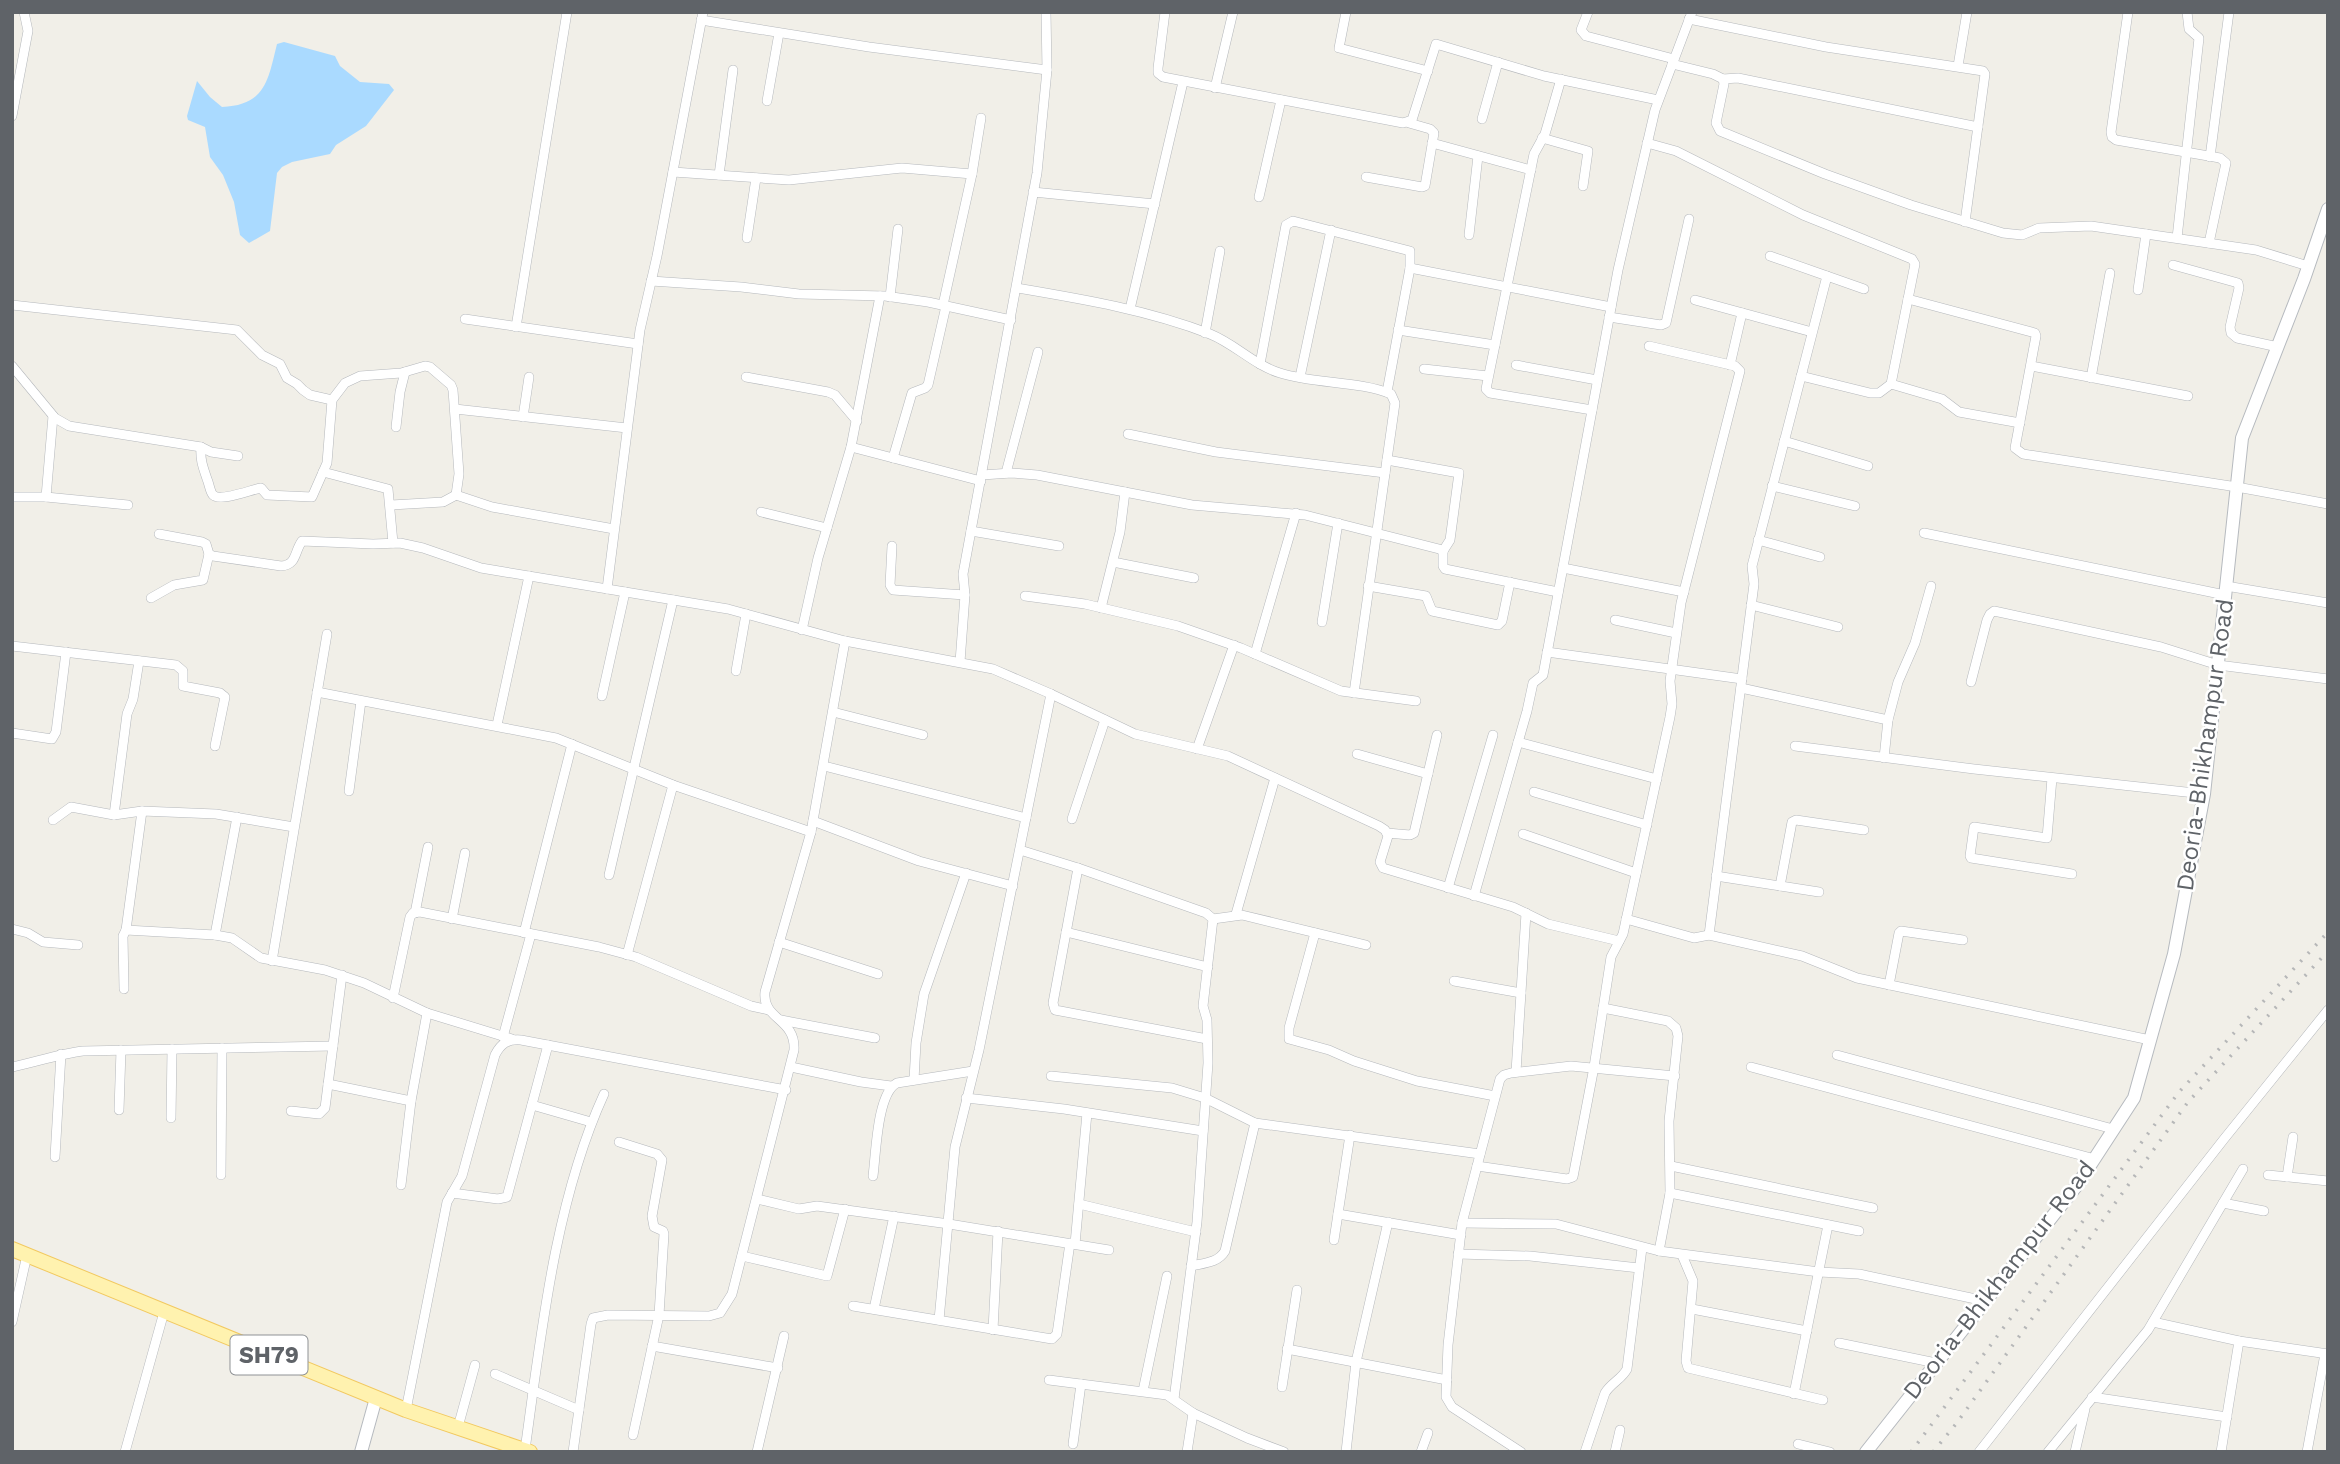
<svg xmlns="http://www.w3.org/2000/svg" width="2340" height="1464" font-family="'Work Sans',sans-serif">
<style>
.water{fill:#aadaff}
.lines{fill:none;stroke-linecap:round;stroke-linejoin:round}
.street-casing{stroke:#b5b8bc;stroke-width:10}
.secondary-casing{stroke:#b6babf;stroke-width:14}
.primary-casing{stroke:#f2c960;stroke-width:16}
.street{stroke:#fff;stroke-width:9}
.secondary{stroke:#fff;stroke-width:12}
.primary{stroke:#fff2af;stroke-width:14}
.rail{stroke:#b6b7b8;stroke-width:3.5;stroke-dasharray:2 9;stroke-linecap:butt}
.labels{text-anchor:middle;dominant-baseline:central;stroke-width:5;stroke-linejoin:round;paint-order:stroke}
.shield{fill:#fff;stroke:#8f9295;stroke-width:2}
.shield-label{font-size:23px;font-weight:bold;fill:#5f6368}
.street-label{font-size:24px;fill:#5f6368;stroke:#fff}
</style>
<rect width="100%" height="100%" fill="#f1efe8"/>
<path class="water" d="M 284,42 L 335,56 L 340,66 L 360,82 L 389,84 L 394,90 L 366,126 L 336,145 L 330,154 L 292,162 L 282,167 L 277,173 L 270,231 L 249,243 L 240,235 L 234,202 L 223,175 L 210,157 L 205,127 L 188,120 L 187,116 L 197,81 L 210,97 L 222,107 C 266,105 268,80 277,44 Z"/>
<g class="lines">
<defs>
<g id="street">
<polyline points="1165,12 1158,68 1158,73 1163,77 1403,123 1412,120 1436,44 1544,76 1658,100"/>
<polyline points="1346,12 1339,48 1428,71"/>
<polyline points="1588,12 1581,30 1586,36 1674,59"/>
<polyline points="2128,12 2111,132 2112,137 2116,140 2220,158 2226,163 2209,243"/>
<polyline points="1689,19 1826,47 1983,71 1985,74 1965,222"/>
<polyline points="701,20 869,47 1047,70"/>
<polyline points="1672,64 1713,74 1723,79 1724,84 1716,123 1720,131 1825,174 1911,205 2003,233 2022,235 2039,228 2091,226 2256,250 2308,266"/>
<polyline points="1958,66 1967,12"/>
<polyline points="1561,79 1545,134 1534,154 1486,389 1490,393 1592,410"/>
<polyline points="1723,79 1738,78 1978,127"/>
<polyline points="1215,88 1233,12"/>
<polyline points="767,101 779,33"/>
<polyline points="12,116 28,31 24,12"/>
<polyline points="1482,119 1498,62"/>
<polyline points="1542,138 1588,151 1583,186"/>
<polyline points="1432,143 1531,170"/>
<polyline points="1647,143 1676,151 1803,215 1912,259 1915,264 1891,384 1942,399 1959,412 2020,423"/>
<polyline points="2210,157 2229,12"/>
<polyline points="673,172 789,180 902,168 972,174"/>
<polyline points="719,175 733,70"/>
<polyline points="1366,177 1422,187 1425,186 1434,133 1430,129 1409,123"/>
<polyline points="1033,192 1155,204"/>
<polyline points="1259,197 1281,100"/>
<polyline points="1469,235 1478,156"/>
<polyline points="747,238 756,178"/>
<polyline points="2177,238 2199,38 2189,29 2187,12"/>
<polyline points="1770,256 1864,289"/>
<polyline points="2173,265 2238,283 2239,288 2230,327 2231,333 2237,338 2278,347"/>
<polyline points="1410,268 1611,307"/>
<polyline points="1827,276 1752,566 1754,584 1709,935 1802,956 1857,978 2150,1040"/>
<polyline points="651,281 741,287 799,294 885,296 928,302 1011,320"/>
<path d="M 1017,288 C 1082,299 1148,310 1210,334 C 1235,344 1254,365 1280,373 C 1314,384 1360,381 1391,394 L 1395,403 L 1354,693"/>
<polyline points="2138,290 2146,234"/>
<polyline points="890,297 898,229"/>
<polyline points="1908,299 2035,333 2036,336 2015,448 2023,454 2237,487 2328,504"/>
<polyline points="1695,300 1812,332"/>
<polyline points="12,305 237,330 262,355 280,364 287,378 297,384 303,390 310,395 332,400"/>
<polyline points="943,305 972,174 981,118"/>
<polyline points="1130,309 1183,82"/>
<polyline points="1609,317 1661,325 1666,323 1689,219"/>
<polyline points="465,319 638,344"/>
<polyline points="516,327 567,12"/>
<polyline points="1398,330 1495,345"/>
<polyline points="1205,333 1220,251"/>
<polyline points="1260,364 1286,225 1293,221 1410,251 1410,268 1387,392"/>
<polyline points="1516,365 1597,380"/>
<polyline points="1730,365 1742,313"/>
<polyline points="12,366 55,418 69,426 201,447 211,452 238,456"/>
<polyline points="2031,366 2188,396"/>
<polyline points="1424,369 1488,376"/>
<polyline points="1801,376 1870,393 1879,393 1891,384"/>
<polyline points="746,377 828,392 835,395 857,421"/>
<polyline points="1300,377 1331,230"/>
<polyline points="2091,378 2110,273"/>
<polyline points="455,409 627,428"/>
<polyline points="523,417 529,377"/>
<polyline points="396,427 400,392 405,372"/>
<polyline points="1128,434 1216,452 1385,473"/>
<polyline points="1784,441 1868,466"/>
<path d="M 201,447 C 200,460 203,467 207,479 C 209,483 210,492 213,495 C 220,502 250,490 261,488 L 267,495 L 312,497 L 327,463 L 332,400 L 345,383 L 360,376 L 401,373 L 425,366 L 430,367 L 451,385 L 453,390 L 459,474 L 456,495 L 492,507 L 614,529"/>
<polyline points="851,447 981,481"/>
<polyline points="893,458 912,393 925,388 928,385 946,306"/>
<polyline points="1387,460 1459,473 1450,540 1443,551"/>
<polyline points="323,472 388,489 393,543"/>
<polyline points="1006,473 1038,352"/>
<polyline points="982,475 1011,473 1037,475 1192,505 1305,515 1439,549 1443,551 1443,566 1445,569 1558,592"/>
<polyline points="1772,486 1855,506"/>
<polyline points="12,497 46,497 128,505"/>
<polyline points="46,497 53,416"/>
<polyline points="391,505 443,502 456,495"/>
<polyline points="761,512 827,528"/>
<polyline points="971,531 1059,546"/>
<polyline points="1924,533 2225,595"/>
<path d="M 159,534 L 202,542 L 206,544 L 209,554 L 213,556 L 281,566 C 297,565 294,552 302,541 L 373,544 L 400,543 L 423,548 L 481,568 L 728,609 L 845,641 L 993,669 L 1051,694 L 1135,734 L 1228,756 L 1379,826 L 1385,830 L 1388,836 L 1380,862 L 1383,868 L 1513,907 L 1548,924 L 1619,941"/>
<polyline points="1758,540 1820,557"/>
<polyline points="892,546 890,585 893,590 965,595"/>
<polyline points="1113,562 1194,578"/>
<polyline points="1563,568 1684,592"/>
<polyline points="1368,586 1426,596 1432,611 1498,625 1502,621 1510,582"/>
<polyline points="2226,586 2328,603"/>
<polyline points="607,589 640,330 657,256 703,12"/>
<polyline points="1025,596 1085,604 1178,626 1241,648 1341,691 1416,701"/>
<polyline points="151,598 174,585 203,580 209,554"/>
<polyline points="1751,605 1838,627"/>
<polyline points="1101,608 1120,532 1125,492"/>
<polyline points="1615,620 1676,633"/>
<polyline points="1322,622 1338,523"/>
<polyline points="802,630 818,558 851,447 880,296"/>
<polyline points="12,646 176,665 183,671 183,686 220,693 225,697 215,746"/>
<polyline points="1547,652 1742,679"/>
<polyline points="1255,654 1296,513"/>
<polyline points="960,662 965,595 963,574 1037,173 1047,70 1046,12"/>
<polyline points="736,671 746,614"/>
<polyline points="1971,682 1987,620 1990,614 1994,611 2161,647 2218,665 2328,679"/>
<polyline points="1741,688 1888,720"/>
<polyline points="317,692 556,738 673,785 811,832"/>
<polyline points="602,696 625,592"/>
<polyline points="833,712 923,735"/>
<polyline points="497,725 529,576"/>
<polyline points="12,733 52,739 56,732 66,652"/>
<polyline points="1518,742 1657,779"/>
<polyline points="1795,746 1974,769 2204,794"/>
<polyline points="1197,749 1234,645"/>
<polyline points="1357,754 1428,774"/>
<polyline points="1884,758 1888,720 1898,682 1915,643 1931,586"/>
<polyline points="824,766 1026,818"/>
<polyline points="2052,778 2047,838 1974,827 1970,856 1971,858 2072,874"/>
<polyline points="349,791 361,701"/>
<polyline points="1534,792 1647,825"/>
<polyline points="114,815 127,714 133,699 139,661"/>
<polyline points="1072,819 1105,720"/>
<polyline points="53,820 71,807 114,815 142,811 216,814 294,827"/>
<polyline points="813,821 919,861 1013,886"/>
<polyline points="1387,833 1410,835 1414,833 1437,735"/>
<polyline points="1523,834 1636,873"/>
<polyline points="1020,850 1078,868 1206,913 1213,919 1203,1006 1207,1020 1208,1063 1197,1222 1174,1399"/>
<polyline points="1078,868 1053,1003 1055,1010 1207,1039"/>
<polyline points="609,875 673,600"/>
<polyline points="1716,876 1819,892"/>
<polyline points="1780,886 1792,822 1796,820 1864,830"/>
<polyline points="1448,888 1493,735"/>
<polyline points="1474,896 1527,711 1533,683 1543,675 1618,270 1655,110 1692,12"/>
<polyline points="415,913 428,847"/>
<polyline points="1236,914 1275,778"/>
<polyline points="452,919 465,853"/>
<polyline points="1213,919 1242,915 1366,945"/>
<polyline points="1626,919 1694,938 1709,935"/>
<polyline points="12,929 28,933 43,942 78,945"/>
<polyline points="126,930 142,811"/>
<polyline points="1066,932 1208,967"/>
<polyline points="524,933 572,744"/>
<polyline points="1315,933 1289,1028 1289,1039 1329,1050 1354,1061 1417,1081 1495,1096"/>
<polyline points="215,935 237,817"/>
<polyline points="779,942 878,974"/>
<polyline points="627,955 673,785"/>
<polyline points="272,961 327,634"/>
<polyline points="1454,981 1521,993"/>
<polyline points="1889,985 1899,933 1901,931 1963,940"/>
<polyline points="124,989 123,936 126,930 215,935 232,938 261,958 325,970 364,983 427,1013 512,1039"/>
<polyline points="393,998 410,917 413,913 420,912 599,947 636,957 751,1006 769,1010"/>
<polyline points="1603,1008 1668,1021 1676,1028 1678,1036 1669,1121 1670,1193 1659,1251"/>
<polyline points="781,1020 875,1038"/>
<polyline points="503,1037 531,934"/>
<polyline points="1837,1055 2113,1129"/>
<path d="M 12,1067 C 36,1062 59,1054 83,1051 L 333,1046"/>
<polyline points="791,1067 861,1082 891,1086"/>
<polyline points="1751,1067 2095,1159"/>
<polyline points="1516,1072 1526,913"/>
<polyline points="1051,1076 1172,1088 1205,1098 1255,1123 1480,1154"/>
<polyline points="914,1080 916,1043 924,994 966,873"/>
<polyline points="328,1084 411,1101"/>
<polyline points="966,1098 1064,1109 1203,1131"/>
<polyline points="532,1105 591,1122"/>
<polyline points="119,1110 121,1050"/>
<polyline points="291,1111 319,1114 325,1108 342,975"/>
<polyline points="171,1118 172,1049"/>
<polyline points="619,1142 657,1154 662,1160 652,1216 654,1227 663,1231 664,1234 659,1315 633,1435"/>
<polyline points="55,1157 61,1054"/>
<polyline points="1477,1166 1567,1179 1573,1177 1594,1067 1611,957 1623,934 1670,717 1672,704 1670,681 1681,603 1740,371 1735,366 1649,346"/>
<polyline points="1671,1166 1873,1208"/>
<polyline points="221,1175 222,1048"/>
<polyline points="2268,1175 2328,1181"/>
<path d="M 873,1176 C 876,1154 877,1093 897,1083 L 973,1071"/>
<polyline points="2287,1177 2293,1137"/>
<polyline points="401,1185 411,1101 427,1013"/>
<polyline points="452,1193 498,1199 507,1197 548,1045"/>
<polyline points="1670,1193 1859,1231"/>
<polyline points="757,1199 799,1209 817,1206 949,1224 1109,1250"/>
<polyline points="2223,1203 2264,1211"/>
<polyline points="1079,1204 1196,1232"/>
<polyline points="1338,1214 1461,1235"/>
<polyline points="1462,1223 1556,1224 1659,1251 1819,1272 1859,1274 1985,1301"/>
<polyline points="1334,1240 1350,1135"/>
<polyline points="1075,1244 1087,1113"/>
<polyline points="1458,1254 1530,1256 1639,1268"/>
<polyline points="1682,1255 1693,1281 1686,1361 1688,1368 1823,1400"/>
<polyline points="742,1256 827,1276 845,1209"/>
<path d="M 1191,1266 C 1204,1263 1218,1263 1225,1251 L 1255,1123"/>
<polyline points="853,1306 1052,1339 1057,1334 1070,1243"/>
<polyline points="874,1309 894,1216"/>
<polyline points="1692,1309 1807,1331"/>
<polyline points="939,1320 955,1147 979,1050 1051,694"/>
<polyline points="12,1322 27,1255"/>
<polyline points="2153,1322 2239,1341 2328,1354"/>
<polyline points="993,1330 998,1231"/>
<polyline points="1839,1343 1936,1363"/>
<polyline points="652,1346 778,1368"/>
<polyline points="1287,1349 1447,1380"/>
<polyline points="495,1374 579,1410"/>
<polyline points="1049,1380 1167,1395 1193,1413 1247,1438 1284,1452"/>
<polyline points="1282,1387 1297,1290"/>
<polyline points="1143,1391 1167,1276"/>
<polyline points="1794,1394 1828,1225"/>
<polyline points="2092,1397 2227,1417"/>
<path d="M 406,1410 L 447,1202 L 462,1176 L 495,1055 C 501,1043 508,1039 521,1040 L 786,1090"/>
<polyline points="458,1427 475,1365"/>
<polyline points="1073,1444 1081,1384"/>
<polyline points="1798,1444 1830,1452"/>
<path d="M 525,1450 C 541,1335 555,1201 604,1094"/>
<polyline points="125,1452 164,1312"/>
<path d="M 573,1452 L 591,1324 L 593,1318 L 608,1315 L 709,1316 L 720,1313 L 732,1294 L 794,1050 C 796,1018 762,1020 765,992 L 811,832 L 845,641"/>
<polyline points="757,1452 784,1336"/>
<polyline points="1187,1452 1193,1413"/>
<polyline points="1346,1452 1356,1362 1388,1222"/>
<polyline points="1421,1452 1428,1433"/>
<polyline points="1521,1452 1452,1407 1446,1397 1448,1345 1462,1223 1500,1079 1504,1075 1511,1073 1571,1066 1675,1076"/>
<path d="M 1585,1452 L 1605,1393 C 1611,1383 1622,1379 1627,1369 L 1642,1248"/>
<polyline points="1615,1452 1620,1430"/>
<polyline points="1979,1452 2224,1139 2328,1010"/>
<polyline points="2048,1452 2148,1330 2243,1169"/>
<polyline points="2075,1452 2085,1409"/>
<polyline points="2221,1452 2239,1341"/>
<polyline points="2307,1452 2325,1354"/>
</g>
<g id="secondary">
<polyline points="361,1452 376,1398"/>
<polyline points="1866,1452 2078,1184 2134,1098 2174,954 2204,794 2242,438 2304,279 2328,209"/>
</g>
<polyline id="primary" points="12,1249 406,1410 530,1452"/>
</defs>
<use href="#street" class="street-casing"/>
<use href="#secondary" class="secondary-casing"/>
<use href="#primary" class="primary-casing"/>
<use href="#street" class="street"/>
<use href="#secondary" class="secondary"/>
<use href="#primary" class="primary"/>
<g class="rail">
<polyline points="1911,1452 2179,1092 2328,932"/>
<polyline points="1933,1452 1956,1424 2188,1102 2328,951"/>
</g>
</g>
<g class="labels">
<rect class="shield" x="230.5" y="1335.5" width="77" height="39" rx="5"/>
<g class="shield-label">
<text x="269" y="1355">SH79</text>
</g>
<g class="street-label">
<text transform="translate(2205 745) rotate(-82)">Deoria-Bhikhampur Road</text>
<text transform="translate(1999 1280) rotate(-52)">Deoria-Bhikhampur Road</text>
</g>
</g>
<rect width="2340" height="1464" fill="none" stroke="#5f6368" stroke-width="28"/>
</svg>
